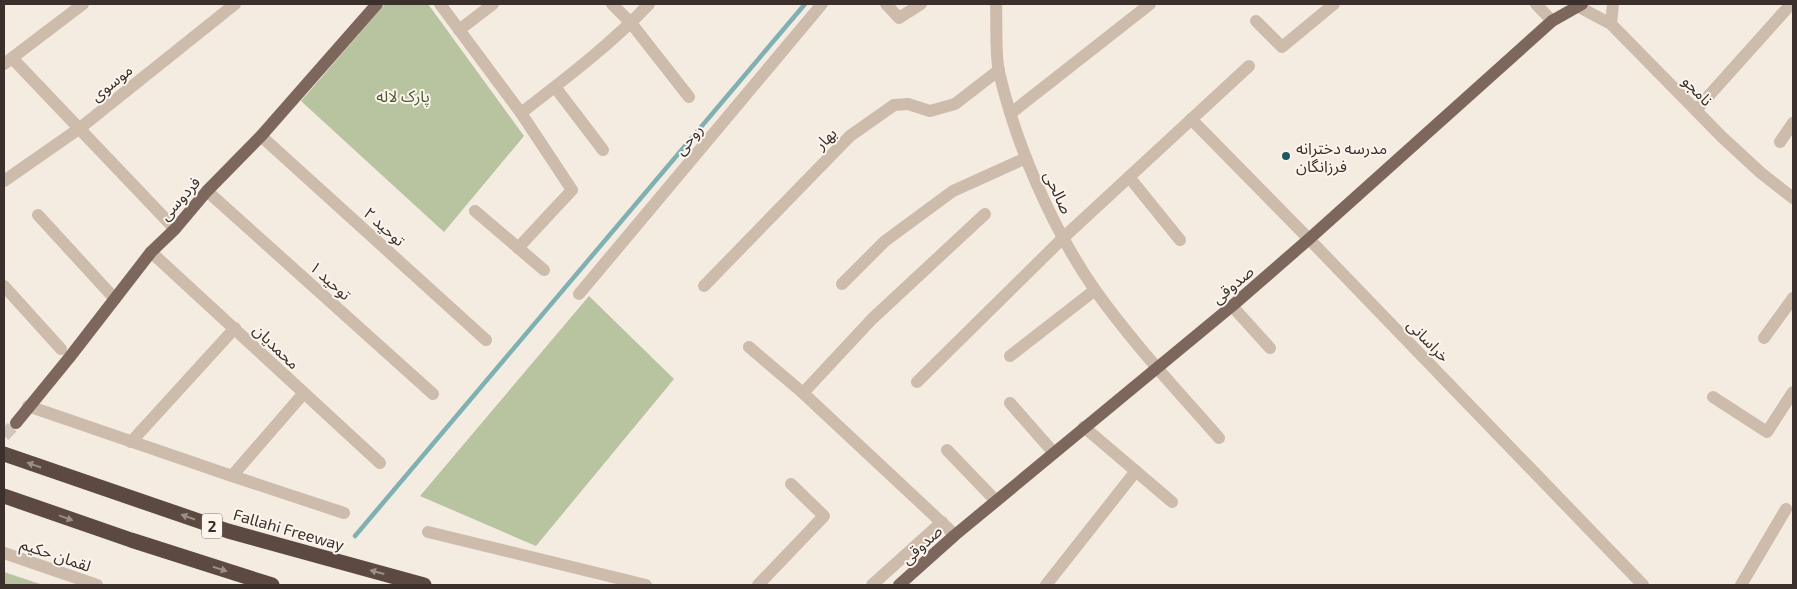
<svg xmlns="http://www.w3.org/2000/svg" width="1797" height="589" font-family="'Exo 2','Noto Sans Arabic',sans-serif">
<style>
.green{fill:#b8c4a0}
.lines{fill:none;stroke-linecap:round;stroke-linejoin:round}
.stream{stroke:#7fb0b2;stroke-width:4.5}
.major-tunnel{stroke:#cfc6bd;stroke-width:12;stroke-dasharray:12 6;stroke-linecap:butt}
.minor{stroke:#cdbbac;stroke-width:12}
.major{stroke:#7d675c;stroke-width:12}
.highway{stroke:#5c4a42;stroke-width:15}
.oneway{fill:#9c8e87}
.poi-dot{fill:#1f5a5e;stroke:#fbf5ee;stroke-width:2}
.labels{text-anchor:middle;dominant-baseline:central;stroke-width:4;stroke-linejoin:round;paint-order:stroke}
.shield{fill:#fbf5ee;stroke:#756b66;stroke-width:1}
.shield-label{font-size:15px;font-weight:bold;fill:#3b302b}
.street-label{font-size:16px;fill:#3b302b;stroke:#fbf5ee}
.park-label{font-size:16px;fill:#4a5a2e;stroke:#fbf5ee}
.poi-label{font-size:16px;fill:#3b302b;stroke:#fbf5ee;text-anchor:start}
</style>
<rect width="100%" height="100%" fill="#f4ebe1"/>
<g class="green">
<polygon points="385,4 428,4 524,136 444,232 301,101"/>
<polygon points="589,296 674,379 536,546 420,496"/>
<polygon points="4,572 43,585 4,585"/>
</g>
<g class="lines">
<polyline class="stream" points="355,536 805,4"/>
<polyline class="major-tunnel" points="4,436 16,423"/>
<g class="minor">
<polyline points="440,4 521,113 572,190 518,248"/>
<polyline points="612,4 631,23 689,97"/>
<polyline points="886,4 899,18 921,4"/>
<path d="M 996,4 C 997,23 995,54 999,72 C 1016,145 1052,228 1095,290 C 1132,342 1177,390 1219,438"/>
<polyline points="1536,4 1552,21"/>
<polyline points="1579,7 1611,24 1722,137 1761,173 1793,198"/>
<polyline points="1256,21 1282,47 1334,4"/>
<polyline points="1611,24 1613,4"/>
<polyline points="459,30 493,4"/>
<polyline points="12,58 175,229"/>
<polyline points="4,64 83,4"/>
<polyline points="555,87 603,150"/>
<polyline points="1696,110 1791,4"/>
<path d="M 521,113 C 565,79 611,44 649,4"/>
<polyline points="1011,113 1150,4"/>
<polyline points="1191,119 1309,239 1643,585"/>
<polyline points="261,136 486,340"/>
<polyline points="1780,142 1793,123"/>
<polyline points="1129,177 1180,240"/>
<polyline points="4,181 80,128 235,4"/>
<polyline points="207,191 433,394"/>
<polyline points="475,211 544,270"/>
<polyline points="38,215 115,299"/>
<path d="M 151,252 C 228,322 303,393 380,463"/>
<polyline points="842,284 885,241 953,191 1026,158"/>
<polyline points="4,286 61,349"/>
<polyline points="704,286 850,136 894,105 908,104 930,111 955,104 999,70"/>
<polyline points="579,294 822,4"/>
<polyline points="1232,306 1270,348"/>
<polyline points="1764,338 1793,298"/>
<polyline points="749,347 803,393 955,535"/>
<polyline points="1010,356 1095,290"/>
<polyline points="917,382 1063,238 1249,66"/>
<polyline points="803,393 872,319 985,214"/>
<polyline points="1713,397 1767,432 1793,392"/>
<polyline points="1010,403 1054,453"/>
<polyline points="28,406 232,476 344,513"/>
<polyline points="1084,427 1172,502"/>
<polyline points="131,442 235,328"/>
<polyline points="947,450 996,501"/>
<polyline points="232,476 303,394"/>
<polyline points="428,532 646,585"/>
<polyline points="4,553 97,585"/>
<polyline points="758,585 824,516 791,484"/>
<polyline points="872,585 942,522"/>
<polyline points="1046,585 1136,471"/>
<polyline points="1741,585 1786,509"/>
</g>
<g class="major">
<polyline points="16,423 69,358 151,252 175,229 207,191 261,136 377,4"/>
<polyline points="899,585 955,535 1232,306 1309,239 1552,21 1582,4"/>
</g>
<g class="highway">
<polyline points="4,454 228,531 424,585"/>
<polyline points="4,496 131,540 272,585"/>
</g>
</g>
<defs><path id="oneway-solid" d="M-6-.8H1V-3.2L6.5 0L1 3.2V.8H-6Z" transform="scale(1.25)"/></defs>
<g class="oneway">
<use href="#oneway-solid" transform="translate(34 465) rotate(-161)"/>
<use href="#oneway-solid" transform="translate(188 517) rotate(-161)"/>
<use href="#oneway-solid" transform="translate(66 518) rotate(20)"/>
<use href="#oneway-solid" transform="translate(220 569) rotate(18)"/>
<use href="#oneway-solid" transform="translate(377 572) rotate(-165)"/>
</g>
<circle class="poi-dot" cx="1286" cy="156" r="5"/>
<g class="labels">
<rect class="shield" x="202" y="513.5" width="20" height="25" rx="4"/>
<g class="shield-label">
<text x="212" y="526">2</text>
</g>
<g class="street-label">
<text transform="translate(111 82) rotate(-39)">موسوی</text>
<text transform="translate(1698 90) rotate(46)">نامجو</text>
<text transform="translate(825 138) rotate(-45)">بهار</text>
<text transform="translate(688 139) rotate(-50)">روحی</text>
<text transform="translate(1059 192) rotate(65)">صالحی</text>
<text transform="translate(179 198) rotate(-48)">فردوسی</text>
<text transform="translate(385 226) rotate(42)">توحید ۲</text>
<text transform="translate(331 280) rotate(42)">توحید ۱</text>
<text transform="translate(1232 284) rotate(-40)">صدوقی</text>
<text transform="translate(1429 340) rotate(46)">خراسانی</text>
<text transform="translate(277 346) rotate(44)">محمدیان</text>
<text transform="translate(289 529) rotate(16)">Fallahi Freeway</text>
<text transform="translate(921 544) rotate(-42)">صدوقی</text>
<text transform="translate(56 554) rotate(19)">لقمان حکیم</text>
</g>
<g class="park-label">
<text x="403" y="95">پارک لاله</text>
</g>
<g class="poi-label">
<text x="1296" y="147">مدرسه دخترانه<tspan x="1296" dy="18">فرزانگان</tspan></text>
</g>
</g>
<rect width="1797" height="589" fill="none" stroke="#3b302b" stroke-width="10"/>
</svg>
